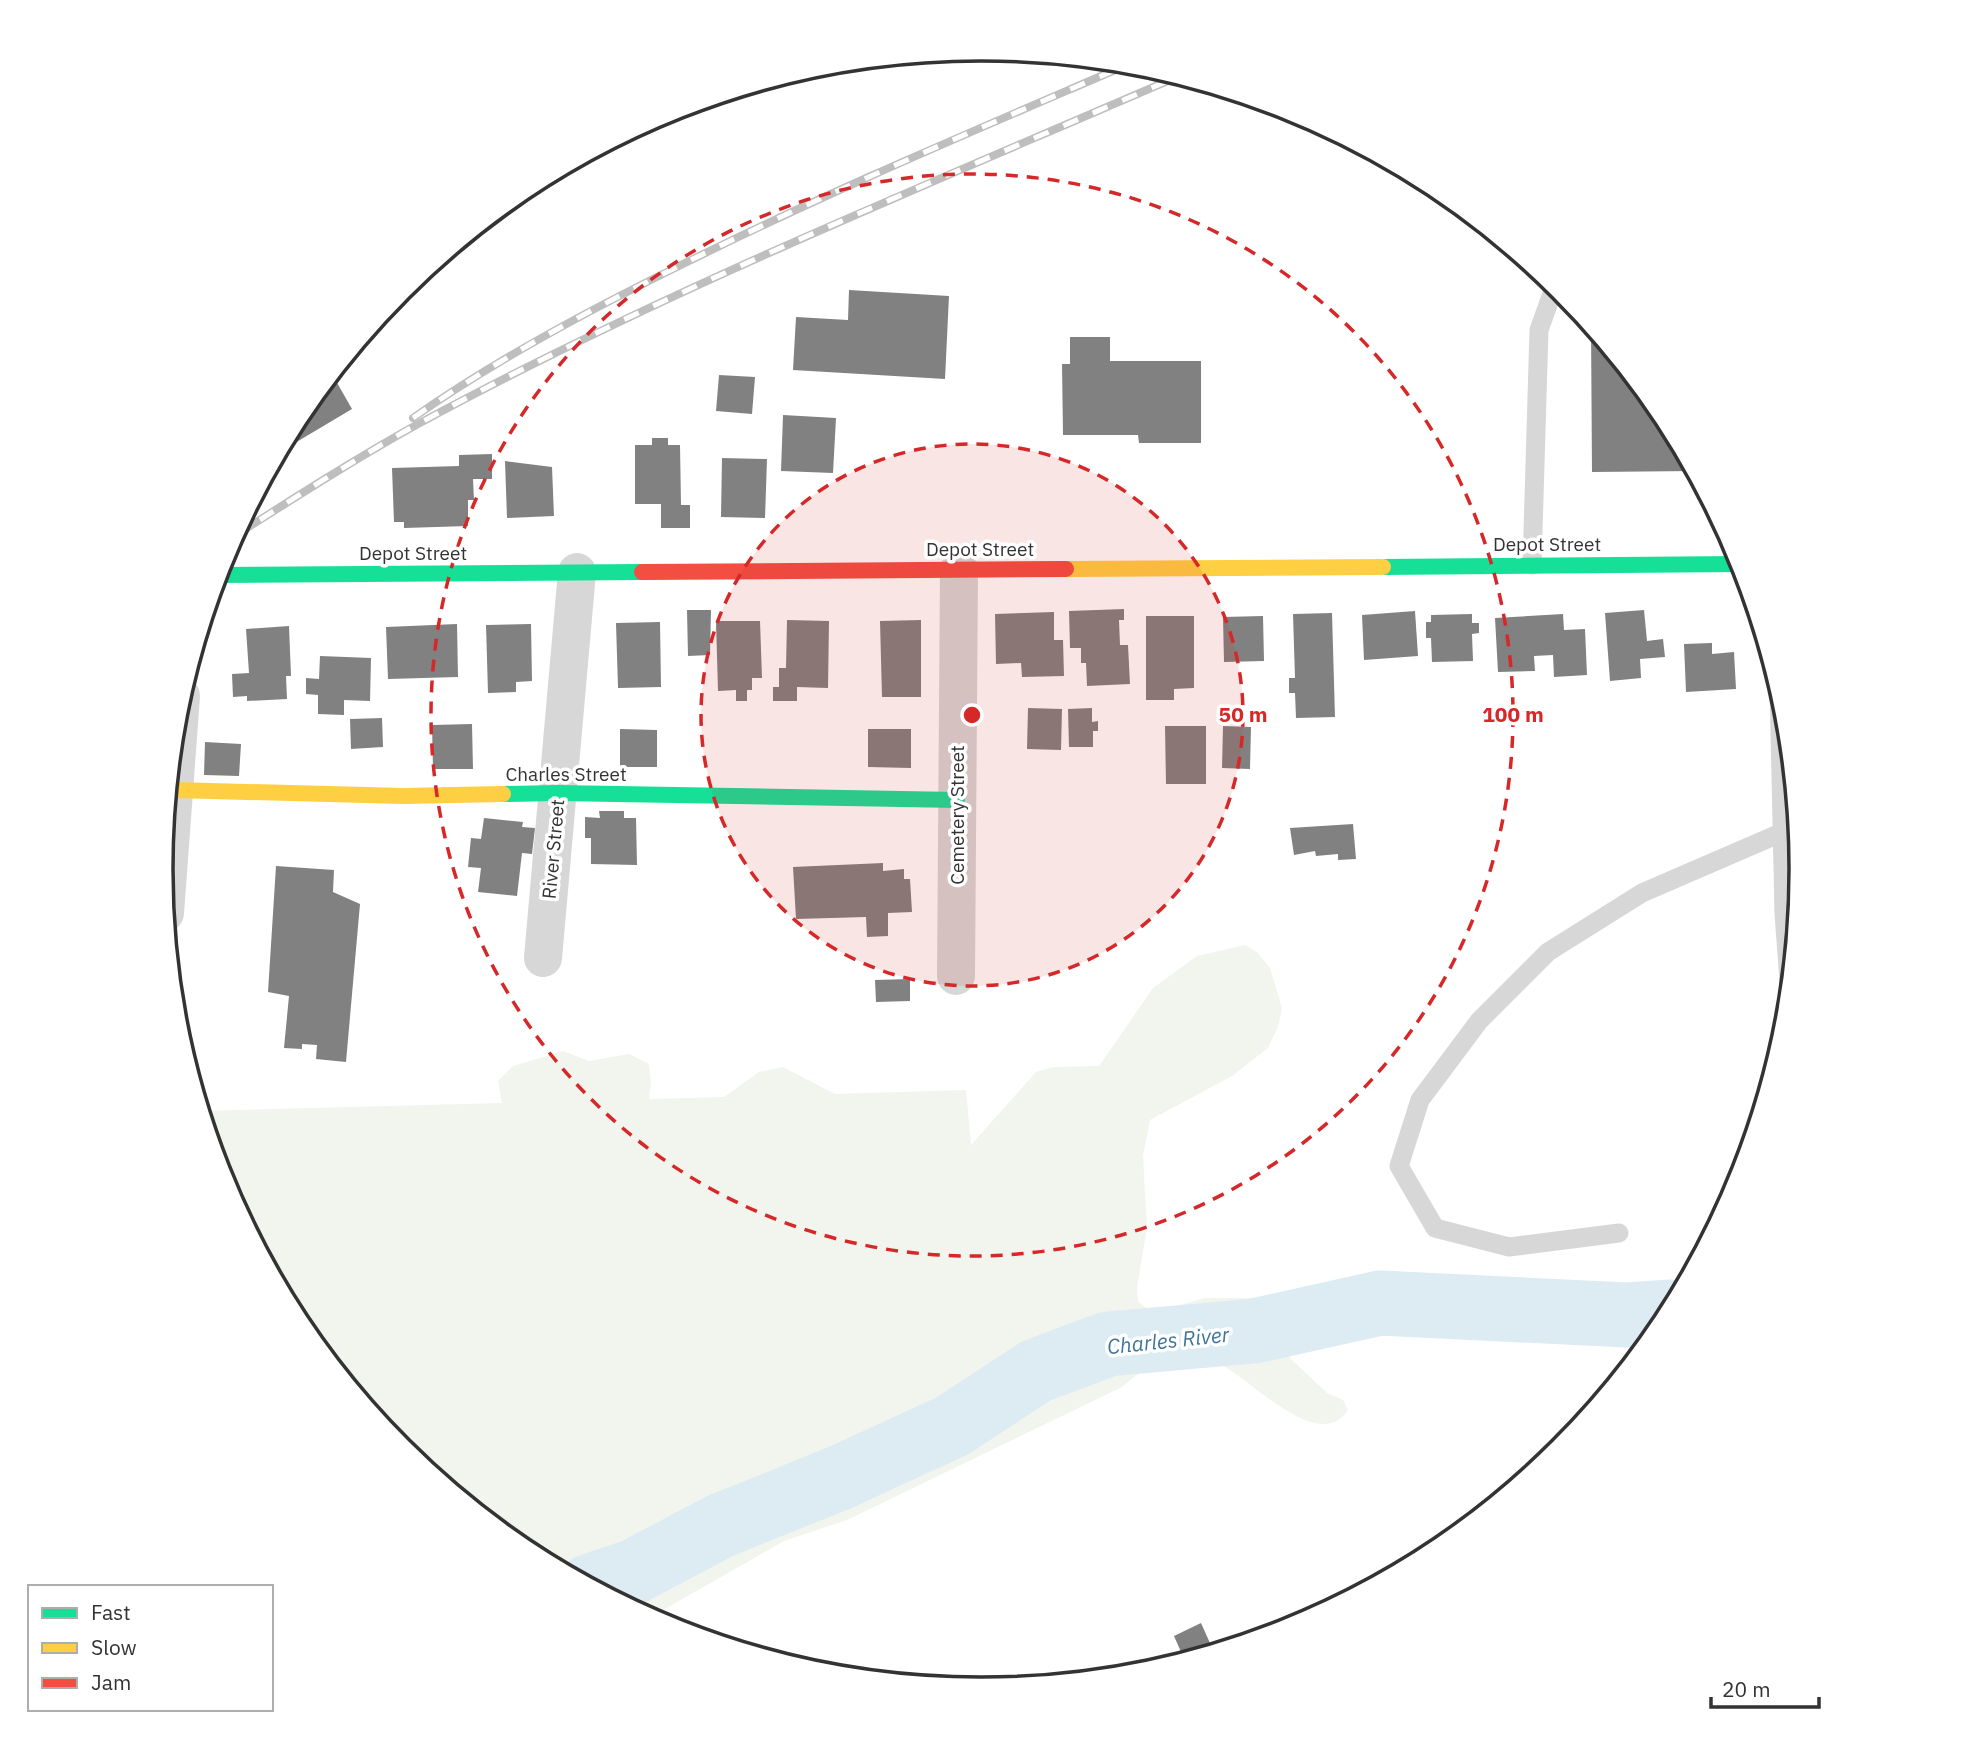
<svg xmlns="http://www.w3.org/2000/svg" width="1963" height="1739" font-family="'IBM Plex Sans',sans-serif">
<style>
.green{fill:#f1f5ed}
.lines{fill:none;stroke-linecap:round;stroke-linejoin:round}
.river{stroke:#ddebf3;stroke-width:65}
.building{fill:#818181}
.lane{stroke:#d7d7d7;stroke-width:19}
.street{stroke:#d7d7d7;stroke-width:38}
.fast{stroke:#16e098;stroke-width:16}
.slow{stroke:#ffcf43;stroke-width:16}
.jam{stroke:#f24e42;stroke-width:16}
.rail-casing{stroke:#bebebe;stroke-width:8}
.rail{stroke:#fff;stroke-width:5;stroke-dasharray:16;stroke-linecap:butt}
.ring{fill:none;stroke:#d62828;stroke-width:3.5;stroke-dasharray:12 9}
.labels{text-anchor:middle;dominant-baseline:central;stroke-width:7;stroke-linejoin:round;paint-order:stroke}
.street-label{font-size:19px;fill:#333;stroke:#fff}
.water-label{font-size:21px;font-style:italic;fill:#3f7597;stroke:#fff}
.rim{fill:none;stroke:#333;stroke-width:3.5}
.centre{fill:#d62828;stroke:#fff;stroke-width:3.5}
.ring-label{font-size:21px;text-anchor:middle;font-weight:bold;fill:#d62828;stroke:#fff;stroke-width:7;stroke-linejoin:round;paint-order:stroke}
</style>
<rect width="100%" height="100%" fill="#fff"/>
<path class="green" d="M 1245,945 L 1257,952 L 1270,968 L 1282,1008 L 1278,1027 L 1268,1048 L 1232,1076 L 1150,1120 L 1143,1155 L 1147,1228 L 1137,1287 L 1138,1301 L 1148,1310 L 1164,1310 L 1204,1298 L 1262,1298 L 1273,1305 L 1282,1323 L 1287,1351 L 1291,1359 L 1327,1393 L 1343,1400 L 1348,1410 C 1315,1458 1243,1367 1209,1360 C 1200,1358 1179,1357 1171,1358 C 1152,1360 1134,1378 1120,1388 L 847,1520 L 784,1541 L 649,1618 L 525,1551 L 401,1449 L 299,1325 L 223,1183 L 201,1111 L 502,1103 L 498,1081 L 513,1066 L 563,1051 L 589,1061 L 629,1054 L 649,1064 L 651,1083 L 649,1099 L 724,1097 L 759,1072 L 783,1067 L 835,1094 L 966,1090 L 971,1145 L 1036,1072 L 1053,1067 L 1099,1066 L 1153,988 L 1197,956 Z"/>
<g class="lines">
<polyline class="river" points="590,1586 635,1571 720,1526 839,1478 952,1426 1036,1371 1108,1344 1254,1331 1380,1303 1627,1315 1671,1312"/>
</g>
<g class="building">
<polygon points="836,63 835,76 818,75 819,66"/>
<polygon points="849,290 949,296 945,379 793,370 796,317 848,320"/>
<polygon points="1591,326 1664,414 1695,471 1592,472"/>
<polygon points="1070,337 1110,337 1110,361 1201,361 1201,443 1139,443 1138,435 1063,435 1062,364 1070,364"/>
<polygon points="332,374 352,409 278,453 300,413"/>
<polygon points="719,375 755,377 752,414 716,411"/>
<polygon points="783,415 836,418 833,473 781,471"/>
<polygon points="652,438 668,438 668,445 680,445 681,505 690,505 690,528 661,528 661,504 635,504 635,445 652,445"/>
<polygon points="492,454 492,479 473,479 474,500 468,500 468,526 404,528 404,522 394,522 392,468 459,466 459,455"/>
<polygon points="722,458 767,459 765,518 721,517"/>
<polygon points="505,461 552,467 554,516 507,518"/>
<polygon points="1124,609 1124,620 1119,620 1120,645 1128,645 1130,684 1087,686 1086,663 1081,663 1081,648 1070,648 1069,611"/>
<polygon points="687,610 711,610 710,655 688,656"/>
<polygon points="1644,610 1647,641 1663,639 1665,657 1640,659 1641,678 1610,681 1605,613"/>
<polygon points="1415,611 1418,656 1364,660 1362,615"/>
<polygon points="1054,612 1054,640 1063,640 1064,676 1022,677 1021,663 996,664 995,614"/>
<polygon points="1332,613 1335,717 1296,718 1295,693 1289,693 1289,678 1295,678 1293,614"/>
<polygon points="1472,614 1472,623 1479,623 1479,633 1472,634 1473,661 1432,662 1431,638 1426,638 1426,622 1431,622 1431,615"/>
<polygon points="1563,614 1564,630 1585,629 1587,675 1554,677 1553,655 1534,656 1535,671 1498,672 1495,618"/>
<polygon points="1146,616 1194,616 1194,688 1174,689 1174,700 1146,700"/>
<polygon points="1263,616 1264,661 1224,662 1223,617"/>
<polygon points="787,620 829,621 828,688 797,687 797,701 773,701 773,687 779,687 779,668 786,668"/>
<polygon points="921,620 921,697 882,697 880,621"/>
<polygon points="716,621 760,621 762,678 752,678 752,690 747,690 747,701 736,701 736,690 718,691"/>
<polygon points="660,622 661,687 618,688 616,623"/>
<polygon points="457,624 458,677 388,679 386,627"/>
<polygon points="531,624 532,681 516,682 516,692 488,693 486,625"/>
<polygon points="289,626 291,676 286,676 287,699 247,701 247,696 233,697 232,674 249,673 246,629"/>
<polygon points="1712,643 1712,654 1734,652 1736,689 1686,692 1684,644"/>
<polygon points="320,656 371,658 370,701 344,700 344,715 318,714 318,695 306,694 306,678 319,679"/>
<polygon points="1028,708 1062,709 1061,750 1027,749"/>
<polygon points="1092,708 1092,722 1098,721 1098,731 1093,731 1093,747 1069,747 1068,709"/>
<polygon points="382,718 383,747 351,749 350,719"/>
<polygon points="472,724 473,769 433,769 432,725"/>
<polygon points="1165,726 1206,726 1206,784 1166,784"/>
<polygon points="1223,726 1251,727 1250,769 1222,768"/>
<polygon points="620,729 657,730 657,767 620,767"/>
<polygon points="868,729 911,729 911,768 868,767"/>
<polygon points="205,742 241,744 239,776 204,775"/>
<polygon points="599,811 624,811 624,818 636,818 637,865 591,864 591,838 585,838 585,817 600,818"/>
<polygon points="484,818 523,822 522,827 535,828 532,854 522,853 517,896 478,892 481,868 468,867 471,838 481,839"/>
<polygon points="1353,824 1356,859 1338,860 1338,854 1316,856 1315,851 1294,855 1290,828"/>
<polygon points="883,863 883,871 904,869 904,879 910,879 912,912 888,913 888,936 867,937 866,917 796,919 793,867"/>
<polygon points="276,866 334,870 333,892 360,904 346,1062 316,1059 317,1045 302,1044 302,1049 284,1048 289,996 268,992"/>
<polygon points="910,979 910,1001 876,1002 875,980"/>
<polygon points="1201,1623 1214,1652 1185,1661 1174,1636"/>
</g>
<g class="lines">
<g class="lane">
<polyline points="1532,565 1539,330 1554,288 1560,288"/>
<polyline points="1779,686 1784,914 1790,994"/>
<polyline points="1619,1233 1509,1247 1435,1228 1399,1166 1420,1100 1479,1021 1548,952 1642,893 1783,832"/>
</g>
<g class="street">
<polyline points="165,913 181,696"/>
<polyline points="543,958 577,572"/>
<polyline points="956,976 959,570"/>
</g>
<g class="fast">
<polyline points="1383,567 1742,564"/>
<polyline points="218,575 642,572"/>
<polyline points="503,794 558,793 957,800"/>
</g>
<g class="slow">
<polyline points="1066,569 1383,567"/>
<polyline points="174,790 403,796 503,794"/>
</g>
<polyline class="jam" points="642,572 1066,569"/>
<defs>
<g id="rail">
<path d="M 413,418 C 496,360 584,313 675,268 C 823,194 976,130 1129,64"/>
<path d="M 233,537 C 294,498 355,459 418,424 C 663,291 923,187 1179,76"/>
</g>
</defs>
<use href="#rail" class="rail-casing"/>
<use href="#rail" class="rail"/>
</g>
<circle cx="972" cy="715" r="271" fill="#d62828" fill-opacity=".12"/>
<g class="ring">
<circle cx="972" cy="715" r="271"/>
<circle cx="972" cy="715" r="541"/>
</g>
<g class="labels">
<g class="street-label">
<text x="1547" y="544">Depot Street</text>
<text x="980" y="549">Depot Street</text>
<text x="413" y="553">Depot Street</text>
<text x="566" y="774">Charles Street</text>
<text transform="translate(957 815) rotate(-90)">Cemetery Street</text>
<text transform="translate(553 849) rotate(-85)">River Street</text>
</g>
<g class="water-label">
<text transform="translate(1168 1340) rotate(-6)">Charles River</text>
</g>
</g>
<path d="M0 0H1963V1739H0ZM173 869a808 808 0 1 1 1616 0a808 808 0 1 1-1616 0Z" fill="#fff" fill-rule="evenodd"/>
<path class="rim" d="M173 869a808 808 0 1 1 1616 0a808 808 0 1 1-1616 0Z"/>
<circle cx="972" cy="715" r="10" class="centre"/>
<g class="ring-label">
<text x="1243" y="722">50 m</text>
<text x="1513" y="722">100 m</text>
</g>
<rect x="28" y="1585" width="245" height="126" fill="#ffffff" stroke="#adadad" stroke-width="2"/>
<rect x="42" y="1608" width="35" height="10" fill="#16e098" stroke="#adadad" stroke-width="2"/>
<text x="91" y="1620" font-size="21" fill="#333333">Fast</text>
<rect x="42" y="1643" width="35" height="10" fill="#ffcf43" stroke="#adadad" stroke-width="2"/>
<text x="91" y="1655" font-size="21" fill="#333333">Slow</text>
<rect x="42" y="1678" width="35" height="10" fill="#f24e42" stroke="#adadad" stroke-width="2"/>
<text x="91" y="1690" font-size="21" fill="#333333">Jam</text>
<path d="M1711 1697v10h108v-10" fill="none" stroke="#333333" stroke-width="3.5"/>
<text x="1722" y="1697" font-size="21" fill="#333333" stroke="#ffffff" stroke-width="5" paint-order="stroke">20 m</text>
</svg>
